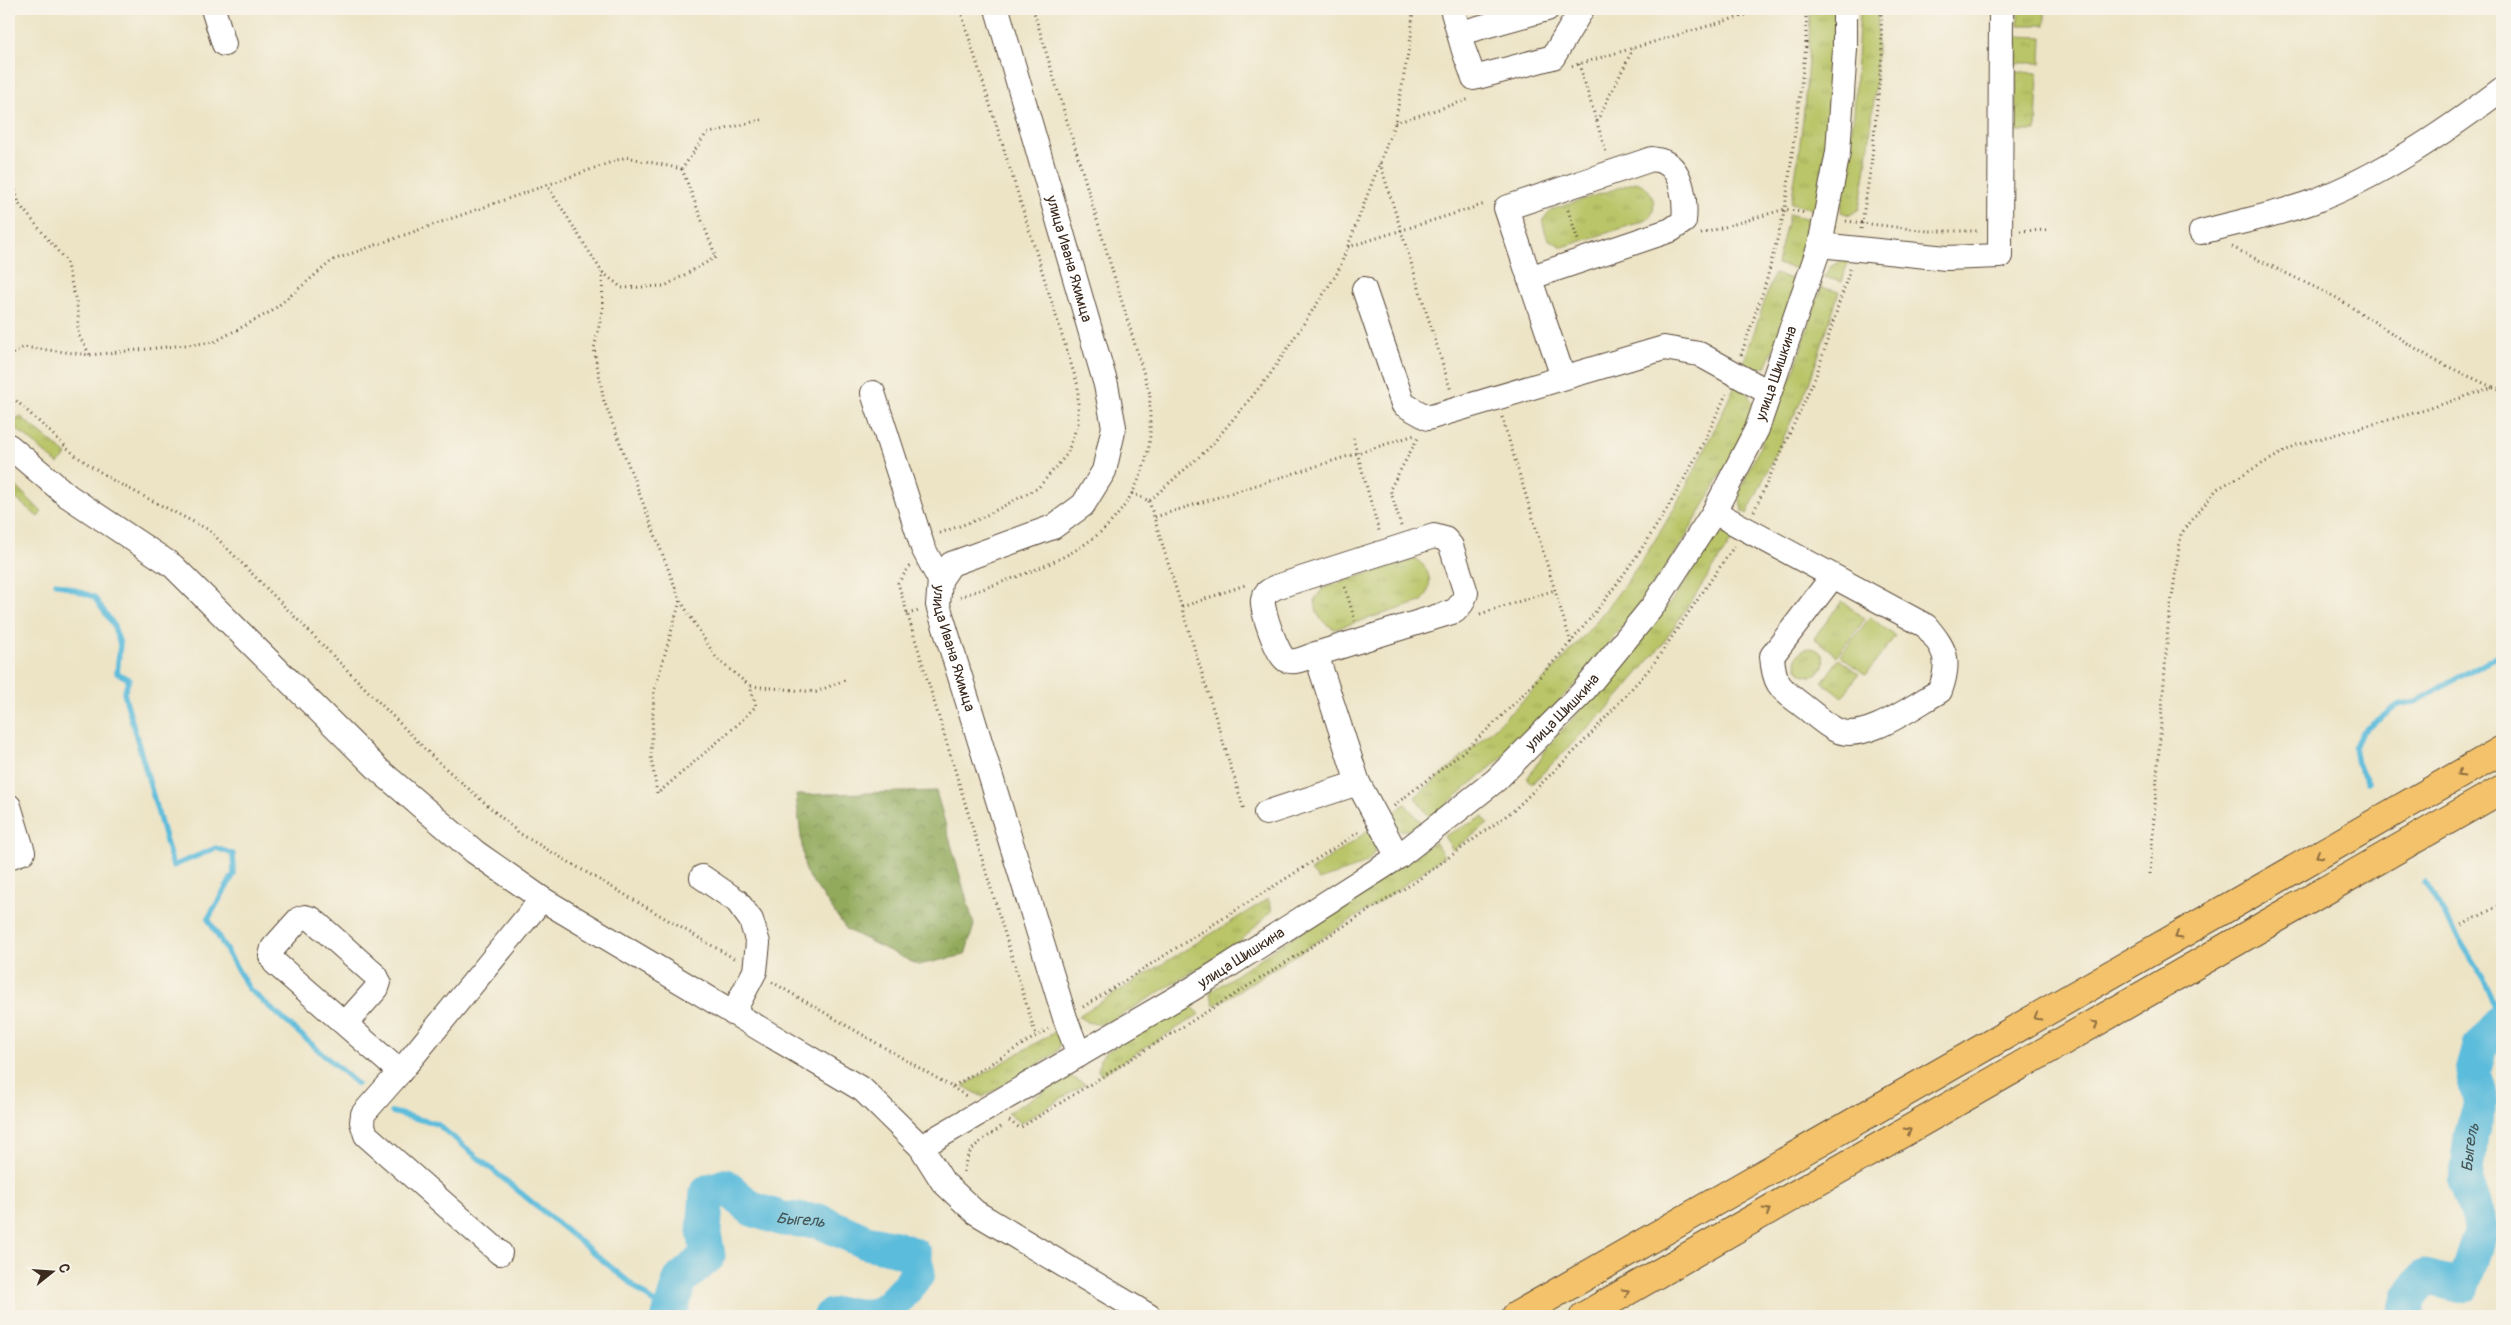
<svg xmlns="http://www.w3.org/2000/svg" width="2511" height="1325" font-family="Pangolin,sans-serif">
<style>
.grass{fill:url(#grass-tufts);stroke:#7a7842}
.forest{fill:url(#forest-crowns);stroke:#666a3d}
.pitch{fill:#b9c567;stroke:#7a7842}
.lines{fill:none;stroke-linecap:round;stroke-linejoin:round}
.stream{stroke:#5cbcdb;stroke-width:5.5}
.river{stroke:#5cbcdb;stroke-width:35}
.minor-casing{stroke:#564637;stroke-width:26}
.highway-casing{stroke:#564637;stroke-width:30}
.path{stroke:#564637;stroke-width:3;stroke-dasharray:1 4;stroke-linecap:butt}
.minor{stroke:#fff;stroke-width:24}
.highway{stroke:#f3c26a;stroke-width:28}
.oneway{stroke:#8e6e40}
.labels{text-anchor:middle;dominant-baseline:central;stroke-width:4.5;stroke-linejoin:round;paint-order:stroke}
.street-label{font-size:15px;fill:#3b2a1e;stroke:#f7f3e8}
.water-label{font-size:16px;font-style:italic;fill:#455657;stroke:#f7f3e8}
</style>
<defs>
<pattern id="grass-tufts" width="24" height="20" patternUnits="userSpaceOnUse" patternTransform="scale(1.25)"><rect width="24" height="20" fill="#b9c567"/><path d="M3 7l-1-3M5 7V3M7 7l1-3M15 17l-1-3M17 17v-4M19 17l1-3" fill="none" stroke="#a0a959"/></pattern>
<pattern id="forest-crowns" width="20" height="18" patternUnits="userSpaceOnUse" patternTransform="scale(1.25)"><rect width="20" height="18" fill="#92aa5c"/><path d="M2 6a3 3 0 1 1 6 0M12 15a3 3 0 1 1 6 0" fill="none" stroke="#788b4b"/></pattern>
</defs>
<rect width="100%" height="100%" fill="#f7f3e8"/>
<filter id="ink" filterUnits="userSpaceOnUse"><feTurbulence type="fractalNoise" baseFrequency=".02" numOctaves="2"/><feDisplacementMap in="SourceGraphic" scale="10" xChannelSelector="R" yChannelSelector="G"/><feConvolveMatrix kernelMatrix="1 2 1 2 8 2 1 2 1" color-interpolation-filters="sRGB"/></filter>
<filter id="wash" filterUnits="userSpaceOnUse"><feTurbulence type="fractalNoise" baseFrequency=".0096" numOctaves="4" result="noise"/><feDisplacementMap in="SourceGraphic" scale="20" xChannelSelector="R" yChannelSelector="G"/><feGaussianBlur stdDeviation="1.12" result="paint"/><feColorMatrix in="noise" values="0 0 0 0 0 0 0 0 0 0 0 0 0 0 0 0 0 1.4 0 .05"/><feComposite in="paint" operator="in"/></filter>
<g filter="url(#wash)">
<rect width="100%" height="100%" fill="#ede4c6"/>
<g class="grass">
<path d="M 1810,9 L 1836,9 C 1832,77 1829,143 1816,210 L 1791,203 C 1802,138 1809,74 1810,9 Z"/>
<path d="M 1860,9 L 1878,9 C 1878,77 1871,143 1859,209 L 1850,215 L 1841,212 L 1854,112 Z"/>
<rect x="2018" y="9" width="27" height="16"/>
<polygon points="2015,36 2042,37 2041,63 2015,63"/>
<polygon points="2016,72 2038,73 2036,131 2015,131"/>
<path d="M 1636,182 C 1653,187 1660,208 1647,220 L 1563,247 L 1548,239 C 1543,226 1540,220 1551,210 Z"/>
<polygon points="1789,214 1813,220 1801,270 1777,264"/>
<polygon points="1849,257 1842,282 1825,277 1830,267"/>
<polygon points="1774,274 1800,281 1766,367 1751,370 1742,367"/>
<polygon points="1821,287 1839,292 1809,384 1747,514 1742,511 1739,493 1795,368"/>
<path d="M 1736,383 L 1745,389 L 1754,406 L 1735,450 L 1684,540 L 1635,610 L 1582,678 L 1497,762 L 1430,818 L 1415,797 C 1504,723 1587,645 1650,548 C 1684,496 1710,439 1736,383 Z"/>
<polygon points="20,416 67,455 58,464 11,424"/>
<polygon points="9,479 42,512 38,517 9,493"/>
<polygon points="1731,530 1736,534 1662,645 1611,705 1532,784 1527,779 1551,742 1625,663 1684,584 1715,536"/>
<path d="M 1415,559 C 1432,567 1434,591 1421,602 L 1335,629 C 1320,622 1316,615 1315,599 L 1323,588 Z"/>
<polygon points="1842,601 1865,619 1837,656 1814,638"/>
<circle cx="1810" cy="662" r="14"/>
<polygon points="1839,659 1859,674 1842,697 1822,682"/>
<path d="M 1405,804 L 1422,823 C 1409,834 1395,833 1386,819 Z"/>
<polygon points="1483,817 1488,824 1453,850 1444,836"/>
<path d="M 1371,829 C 1390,866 1344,870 1319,880 L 1310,871 Z"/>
<polygon points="1435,842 1444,856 1383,900 1214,1006 1210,992"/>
<polygon points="1268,899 1273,910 1234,947 1118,1017 1102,1024 1096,1024 1087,1022 1078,1016"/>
<polygon points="1184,1005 1190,1005 1200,1014 1102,1074 1098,1071 1100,1059 1105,1053"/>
<path d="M 1060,1029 C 1062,1040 1061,1049 1052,1056 L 983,1097 L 963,1086 Z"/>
<polygon points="1070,1076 1085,1084 1021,1123 1007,1113"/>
</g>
<polygon class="forest" points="936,791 974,925 965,955 918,965 847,930 805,871 796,795"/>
<polygon class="pitch" points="1870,617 1895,636 1866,675 1840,656"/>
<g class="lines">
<g class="stream">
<polyline points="56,583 94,597 113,624 120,644 117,673 129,679 124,693 173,866 216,848 233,854 234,874 208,919 249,989 357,1084"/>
<polyline points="2368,782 2357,764 2354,748 2362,732 2398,705 2417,701 2502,653"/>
<polyline points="2425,883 2483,978 2501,1022"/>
<polyline points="392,1112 437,1124 669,1315"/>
</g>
<g class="river">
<path id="s1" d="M 669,1316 L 680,1280 L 708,1256 L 704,1231 L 707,1192 L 725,1186 L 752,1209 L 783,1219 L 819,1221 L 866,1242 L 895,1248 L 914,1255 L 918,1273 C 907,1287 889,1314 869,1316 C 854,1317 849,1312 831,1316"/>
<path id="s2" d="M 2404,1316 L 2409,1298 L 2424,1277 L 2463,1286 L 2482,1229 L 2466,1181 L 2471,1136 L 2481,1102 L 2473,1072 L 2480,1047 L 2502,1021"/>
</g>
</g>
</g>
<g filter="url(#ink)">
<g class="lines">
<defs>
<g id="minor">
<polyline points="213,9 224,44"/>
<path id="s3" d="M 997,9 L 1106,385 L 1114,427 L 1104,471 L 1083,505 L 1053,527 L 951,564 L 940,580 L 938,605 L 1065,1018 L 1079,1055"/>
<polyline points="1452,9 1464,51 1474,78 1553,57 1582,9"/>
<polyline points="1460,33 1547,9"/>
<path d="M 2201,232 C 2237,222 2276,215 2312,202 C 2380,176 2444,133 2502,89"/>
<polyline points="1820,245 1946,258 2000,256 2001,9"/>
<path d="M 1529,278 L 1671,230 L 1684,221 C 1686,204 1683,170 1664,162 C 1661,160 1656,160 1652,159 L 1506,208 L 1563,377"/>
<polyline points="1364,289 1403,404 1428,418 1664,348 1699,354 1768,392"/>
<polyline points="873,393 923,548 940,580"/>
<polyline points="9,446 68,496 173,566 380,771 475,852 542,899 863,1090 921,1147 943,1182 975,1212 1149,1316"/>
<path d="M 1714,512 L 1926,626 C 1946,650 1951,660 1940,691 C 1916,704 1864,744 1836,730 C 1824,724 1813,713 1802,705 C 1780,688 1774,685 1772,656 L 1833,576"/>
<path d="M 1316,654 C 1307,657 1296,664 1286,660 C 1278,657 1261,609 1263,600 C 1265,592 1269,591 1276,587 L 1434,536 L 1445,539 L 1451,546 L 1466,593 L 1462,603 L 1455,611 L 1316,654 L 1358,783 L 1398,857"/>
<polyline points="9,806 23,852 9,857"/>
<polyline points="1266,813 1358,783"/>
<polyline points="702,877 737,901 751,920 758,943 755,971 733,1013"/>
<polyline points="345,1024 377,988 379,982 376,976 312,919 305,917 299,919 273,948 271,956 275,963 400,1072 542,899"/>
<polyline points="400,1072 363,1114 362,1122 366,1135 500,1253"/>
<path id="s4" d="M 921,1147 L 1192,989 L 1398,857 L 1496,780 L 1581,694 L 1653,606 L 1714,512 L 1757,429 L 1820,245 L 1838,152 L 1845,49 L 1845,9"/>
</g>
<g id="highway">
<polyline points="1516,1316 2502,750"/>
<polyline points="1584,1316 2502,789"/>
</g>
</defs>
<use href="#minor" class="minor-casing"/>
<use href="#highway" class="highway-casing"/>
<g class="path">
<polyline points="1579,64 1606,152"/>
<polyline points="1572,66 1766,9"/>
<polyline points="1597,121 1633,49"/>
<polyline points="1395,123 1470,99"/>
<polyline points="1380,163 1451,391"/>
<polyline points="9,166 19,204 66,261 78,310 78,334 90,355"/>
<polyline points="547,185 626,157 682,169"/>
<polyline points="1568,210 1578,240"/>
<polyline points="1846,221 1928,231 1979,231"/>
<polyline points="1861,229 1871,166 1882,55 1881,9"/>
<polyline points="2020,231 2047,230"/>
<polyline points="1701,234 1785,209 1805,213"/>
<polyline points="1348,247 1485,204"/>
<polyline points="2232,247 2337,298 2434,360 2492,387"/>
<polyline points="602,272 603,308 594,349 604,401 680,600 717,659 750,686 756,706 737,725 657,794"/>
<polyline points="1741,355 1765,286 1785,209 1806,46 1806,9"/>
<polyline points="9,357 23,347 90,355 214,342 272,311 333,260 547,185 602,272 622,288 665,286 716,257 682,169 706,134 764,119"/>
<polyline points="9,394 76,456 114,481 209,530 435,759 519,833 735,959"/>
<polyline points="1502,417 1571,643"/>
<polyline points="1353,438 1379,531"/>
<polyline points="1132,493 1149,501 1209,448 1269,376 1338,272 1395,123 1411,37 1413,9"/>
<polyline points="1149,501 1244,810"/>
<polyline points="1754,511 1816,376 1850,269"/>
<polyline points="1155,517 1415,435"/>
<polyline points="1401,526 1390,489 1419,436"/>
<polyline points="940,533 979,519 1038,488 1067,454 1078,423 1078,386 960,9"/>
<polyline points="910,566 898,583 1036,1036"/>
<polyline points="1345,587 1355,621"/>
<path d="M 960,597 C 1044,566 1124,550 1148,451 C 1152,433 1149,411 1150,394 L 1033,9"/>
<polyline points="1182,607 1245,585"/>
<polyline points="907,614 919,611"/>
<polyline points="1480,614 1555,590"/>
<polyline points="751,686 816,692 847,679"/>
<polyline points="657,793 651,756 654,692 680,601"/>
<path d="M 1394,806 C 1420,784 1449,765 1474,742 C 1582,643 1668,528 1726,394"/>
<polyline points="2150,874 2168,626 2181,534 2217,489 2296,445 2425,410 2493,387 2502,390"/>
<polyline points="2462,925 2502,904"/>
<polyline points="772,982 952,1087 1048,1029"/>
<polyline points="1083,1007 1361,831"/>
<polyline points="952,1087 966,1096"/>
<polyline points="1009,1121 1020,1128 1415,882 1514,810 1580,746 1652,666 1735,545"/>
<path d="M 964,1172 C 966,1145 983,1142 1002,1126"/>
</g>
<use href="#minor" class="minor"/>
<use href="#highway" class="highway"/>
</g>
<defs><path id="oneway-chevron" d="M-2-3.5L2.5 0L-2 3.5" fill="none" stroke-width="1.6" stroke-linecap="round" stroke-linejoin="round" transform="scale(1.25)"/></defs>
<g class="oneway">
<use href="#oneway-chevron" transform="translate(2460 774) rotate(150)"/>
<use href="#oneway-chevron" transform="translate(2319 855) rotate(150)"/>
<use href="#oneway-chevron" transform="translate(2178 936) rotate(150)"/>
<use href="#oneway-chevron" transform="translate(2037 1017) rotate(150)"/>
<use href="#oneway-chevron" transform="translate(2095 1024) rotate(-30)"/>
<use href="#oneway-chevron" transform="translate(1908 1131) rotate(-30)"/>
<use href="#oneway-chevron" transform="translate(1767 1211) rotate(-30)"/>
<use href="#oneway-chevron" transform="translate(1626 1292) rotate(-30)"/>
</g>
</g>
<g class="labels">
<g class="street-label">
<text stroke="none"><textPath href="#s3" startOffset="260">улица Ивана Яхимца</textPath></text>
<text stroke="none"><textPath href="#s4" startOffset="1182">улица Шишкина</textPath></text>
<text stroke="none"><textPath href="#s3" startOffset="755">улица Ивана Яхимца</textPath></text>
<text stroke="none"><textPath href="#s4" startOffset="778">улица Шишкина</textPath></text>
<text stroke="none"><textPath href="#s4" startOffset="372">улица Шишкина</textPath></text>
</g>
<g class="water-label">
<text stroke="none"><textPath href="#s2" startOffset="229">Быгель</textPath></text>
<text stroke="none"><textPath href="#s1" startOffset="244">Быгель</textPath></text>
</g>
</g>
<rect width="2511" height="1325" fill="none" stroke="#f7f3e8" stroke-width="30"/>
<g transform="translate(52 1272) rotate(73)" stroke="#f7f3e8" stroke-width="4" paint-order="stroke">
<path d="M0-4L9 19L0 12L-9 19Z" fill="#3b2a1e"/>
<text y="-8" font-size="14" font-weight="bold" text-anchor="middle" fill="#3b2a1e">С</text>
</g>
</svg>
